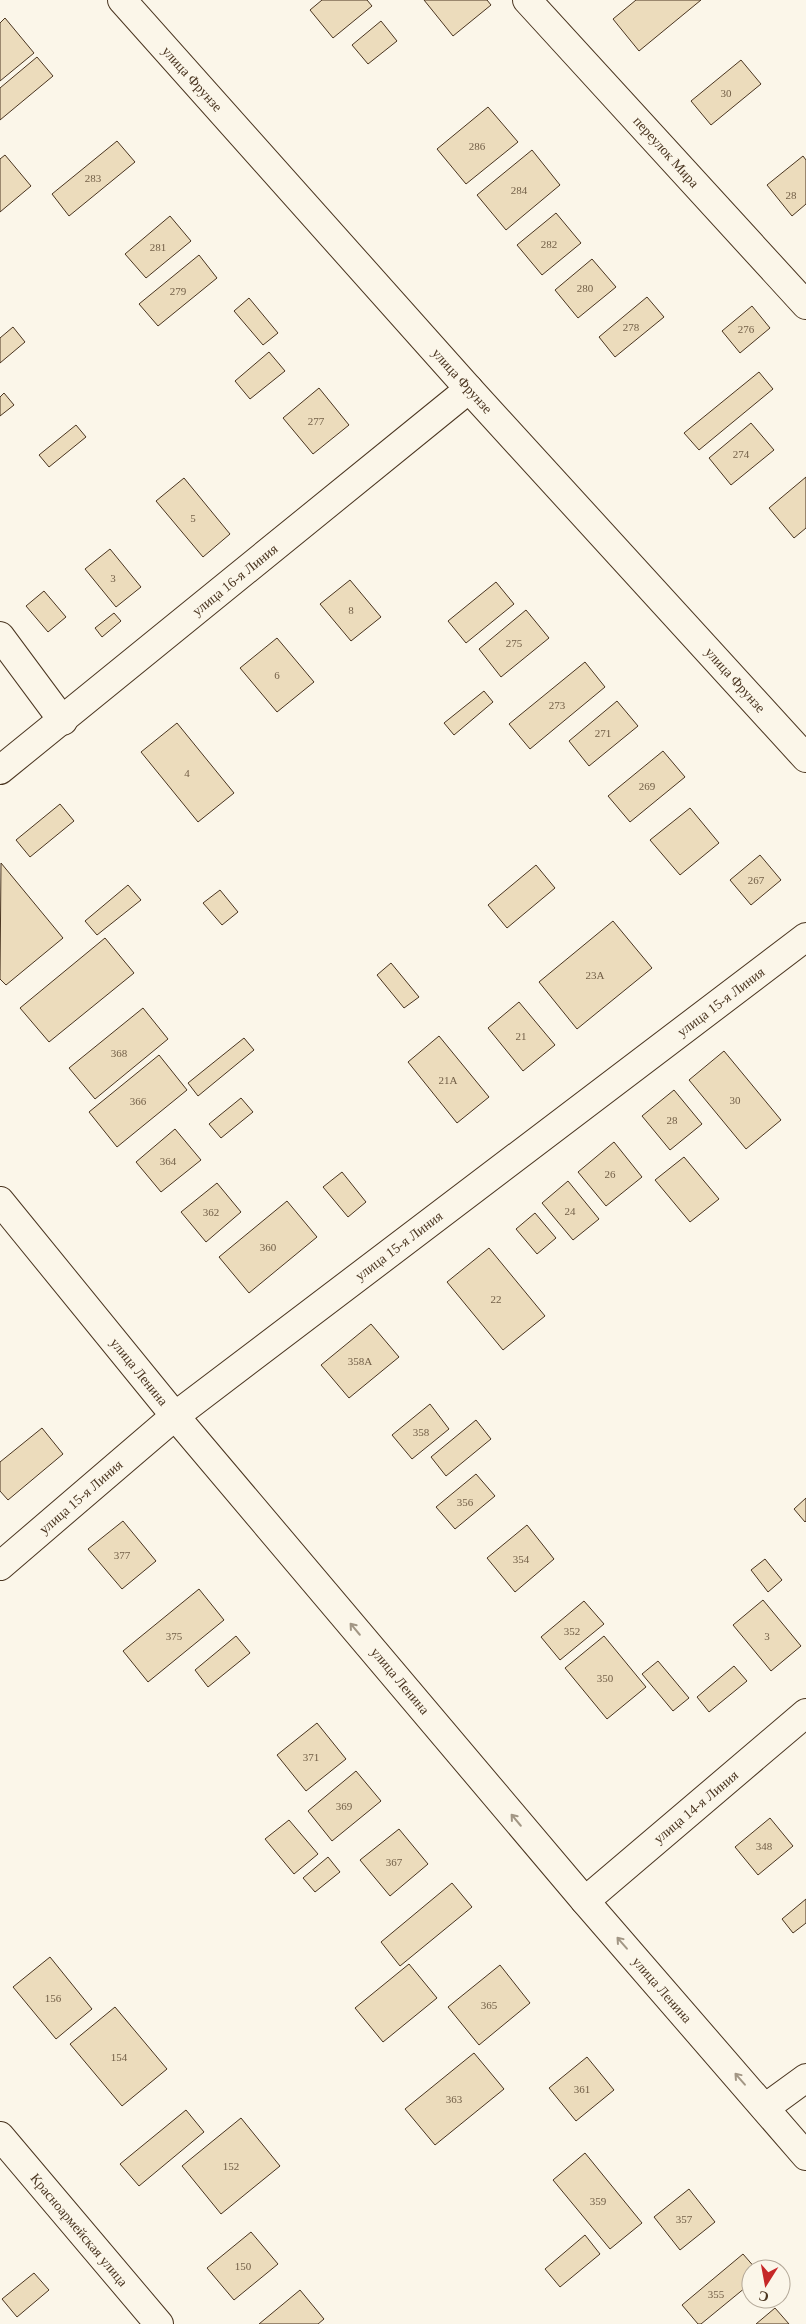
<svg xmlns="http://www.w3.org/2000/svg" width="806" height="2324" font-family="'Times New Roman',serif">
<style>
.building{fill:#ecdcbc;stroke:#4a3520}
.lines{fill:none;stroke-linecap:round;stroke-linejoin:round}
.street-casing{stroke:#4a3520;stroke-width:30}
.secondary-casing{stroke:#4a3520;stroke-width:30}
.street{stroke:#fbf6e9;stroke-width:28}
.secondary{stroke:#fbf6e9;stroke-width:28}
.oneway{stroke:#a29684}
.labels{text-anchor:middle;dominant-baseline:central;stroke-width:4;stroke-linejoin:round;paint-order:stroke}
.number-label{font-size:11px;fill:#725f47}
.street-label{font-size:14px;fill:#4a3520;stroke:#fbf6e9}
</style>
<rect width="100%" height="100%" fill="#fbf6e9"/>
<g class="building">
<polygon points="322,0 367,0 372,6 333,38 310,10"/>
<polygon points="424,0 487,0 491,5 453,36"/>
<polygon points="636,0 701,0 639,51 613,19"/>
<polygon points="5,18 34,53 0,81 0,23"/>
<polygon points="381,21 397,41 368,64 352,45"/>
<polygon points="37,57 53,76 0,120 0,88"/>
<polygon points="741,60 761,84 711,125 691,101"/>
<polygon points="488,107 518,142 466,184 437,149"/>
<polygon points="117,141 135,162 69,216 52,194"/>
<polygon points="532,150 560,185 506,230 477,195"/>
<polygon points="5,155 31,186 0,212 0,159"/>
<polygon points="803,156 806,160 806,204 792,216 767,185"/>
<polygon points="556,213 581,243 542,275 517,245"/>
<polygon points="170,216 191,241 146,278 125,254"/>
<polygon points="199,255 217,278 158,326 139,304"/>
<polygon points="592,259 616,287 578,318 555,290"/>
<polygon points="647,297 664,317 615,357 599,337"/>
<polygon points="249,298 278,333 263,345 234,311"/>
<polygon points="752,306 770,328 740,353 722,331"/>
<polygon points="13,327 25,342 0,363 0,338"/>
<polygon points="269,352 285,371 250,399 235,381"/>
<polygon points="759,372 773,389 699,450 684,433"/>
<polygon points="319,388 349,425 313,454 283,418"/>
<polygon points="4,393 14,405 0,416 0,397"/>
<polygon points="751,423 774,450 731,485 709,458"/>
<polygon points="76,425 86,437 49,467 39,455"/>
<polygon points="806,477 806,528 794,538 769,508"/>
<polygon points="184,478 230,534 203,557 156,501"/>
<polygon points="110,549 141,587 116,607 85,569"/>
<polygon points="350,580 381,617 351,641 320,604"/>
<polygon points="496,582 514,604 466,643 448,621"/>
<polygon points="44,591 66,617 48,632 26,606"/>
<polygon points="526,610 549,638 501,677 479,649"/>
<polygon points="114,613 121,621 102,637 95,628"/>
<polygon points="277,638 314,682 277,712 240,668"/>
<polygon points="585,662 605,687 530,749 509,724"/>
<polygon points="484,691 493,702 454,735 444,723"/>
<polygon points="617,701 638,726 589,766 569,741"/>
<polygon points="177,723 234,793 198,822 141,752"/>
<polygon points="663,751 685,777 630,822 608,796"/>
<polygon points="60,804 74,821 30,857 16,840"/>
<polygon points="690,808 719,843 680,875 650,840"/>
<polygon points="760,855 781,880 751,905 730,880"/>
<polygon points="1,863 63,938 6,985 0,979"/>
<polygon points="536,865 555,888 507,928 488,905"/>
<polygon points="128,885 141,900 97,935 85,921"/>
<polygon points="220,890 238,912 222,925 203,903"/>
<polygon points="613,921 652,968 577,1029 539,982"/>
<polygon points="105,938 134,973 49,1042 20,1008"/>
<polygon points="391,963 419,997 404,1008 377,975"/>
<polygon points="519,1002 555,1045 523,1071 488,1028"/>
<polygon points="143,1008 168,1039 95,1099 69,1068"/>
<polygon points="439,1036 489,1097 457,1123 408,1062"/>
<polygon points="244,1038 254,1050 198,1096 188,1083"/>
<polygon points="724,1051 781,1120 746,1149 689,1080"/>
<polygon points="159,1055 187,1090 117,1147 89,1112"/>
<polygon points="674,1090 702,1124 670,1150 642,1116"/>
<polygon points="241,1098 253,1112 221,1138 209,1124"/>
<polygon points="175,1129 201,1160 161,1192 136,1162"/>
<polygon points="614,1142 642,1177 606,1206 578,1172"/>
<polygon points="684,1157 719,1199 690,1222 655,1180"/>
<polygon points="342,1172 366,1202 348,1217 323,1187"/>
<polygon points="568,1181 599,1219 573,1240 542,1203"/>
<polygon points="217,1183 241,1212 206,1242 181,1212"/>
<polygon points="287,1201 317,1237 249,1293 219,1257"/>
<polygon points="535,1213 556,1238 537,1254 516,1229"/>
<polygon points="489,1248 545,1316 503,1350 447,1282"/>
<polygon points="371,1324 399,1357 349,1398 321,1365"/>
<polygon points="430,1404 449,1429 412,1459 392,1435"/>
<polygon points="476,1420 491,1439 446,1476 431,1457"/>
<polygon points="42,1428 63,1454 8,1500 0,1491 0,1462"/>
<polygon points="476,1474 495,1496 455,1529 436,1507"/>
<polygon points="806,1498 806,1521 805,1522 794,1509"/>
<polygon points="123,1521 156,1561 122,1589 88,1549"/>
<polygon points="527,1525 554,1559 515,1592 487,1558"/>
<polygon points="765,1559 782,1580 768,1592 751,1570"/>
<polygon points="199,1589 224,1620 148,1682 123,1651"/>
<polygon points="763,1600 801,1646 771,1671 733,1625"/>
<polygon points="584,1601 604,1624 560,1660 541,1637"/>
<polygon points="236,1636 250,1653 208,1687 195,1670"/>
<polygon points="604,1636 646,1687 607,1719 565,1668"/>
<polygon points="658,1661 689,1698 673,1711 642,1674"/>
<polygon points="734,1666 747,1681 709,1712 697,1697"/>
<polygon points="317,1723 346,1759 306,1791 277,1755"/>
<polygon points="356,1771 381,1801 332,1841 308,1811"/>
<polygon points="770,1818 793,1846 758,1875 735,1847"/>
<polygon points="289,1820 318,1854 294,1874 265,1839"/>
<polygon points="399,1829 428,1864 390,1896 360,1860"/>
<polygon points="328,1857 340,1872 315,1892 303,1878"/>
<polygon points="452,1883 472,1907 400,1966 381,1942"/>
<polygon points="806,1899 806,1923 793,1933 782,1919"/>
<polygon points="50,1957 92,2009 56,2039 13,1987"/>
<polygon points="409,1964 437,1998 383,2042 355,2008"/>
<polygon points="500,1965 530,2003 479,2045 448,2007"/>
<polygon points="115,2007 167,2069 122,2106 70,2044"/>
<polygon points="474,2053 504,2089 435,2145 405,2109"/>
<polygon points="587,2057 614,2090 576,2121 549,2088"/>
<polygon points="186,2110 204,2132 139,2186 120,2164"/>
<polygon points="241,2118 280,2166 221,2214 182,2166"/>
<polygon points="585,2153 642,2223 610,2249 553,2180"/>
<polygon points="689,2189 715,2222 680,2250 654,2217"/>
<polygon points="251,2232 278,2264 234,2300 207,2268"/>
<polygon points="585,2235 600,2254 560,2287 545,2269"/>
<polygon points="743,2254 756,2269 751,2269 751,2283 701,2324 698,2324 682,2305"/>
<polygon points="34,2273 49,2290 17,2317 2,2299"/>
<polygon points="300,2290 324,2319 318,2324 259,2324"/>
<polygon points="775,2308 789,2324 756,2324"/>
</g>
<g class="lines">
<defs>
<g id="street">
<polyline points="122,0 469,389 806,758"/>
<polyline points="527,0 806,305"/>
<polyline points="0,636 63,721"/>
<polyline points="0,770 469,389"/>
<polyline points="0,1566 175,1416 806,937"/>
<polyline points="585,1901 806,1713"/>
<polyline points="765,2108 806,2078"/>
<polyline points="0,2136 159,2324"/>
</g>
<polyline id="secondary" points="0,1201 175,1416 585,1901 806,2156"/>
</defs>
<use href="#street" class="street-casing"/>
<use href="#secondary" class="secondary-casing"/>
<use href="#street" class="street"/>
<use href="#secondary" class="secondary"/>
</g>
<defs><path id="oneway-shaft" d="M-6 0H5M1.5-3L5.5 0L1.5 3" fill="none" stroke-width="1.6" stroke-linecap="round" stroke-linejoin="round" transform="scale(1.25)"/></defs>
<g class="oneway">
<use href="#oneway-shaft" transform="translate(355 1629) rotate(-130)"/>
<use href="#oneway-shaft" transform="translate(516 1820) rotate(-130)"/>
<use href="#oneway-shaft" transform="translate(622 1943) rotate(-131)"/>
<use href="#oneway-shaft" transform="translate(740 2079) rotate(-131)"/>
</g>
<g class="labels">
<g class="number-label">
<text x="726" y="93">30</text>
<text x="477" y="146">286</text>
<text x="93" y="178">283</text>
<text x="519" y="190">284</text>
<text x="791" y="195">28</text>
<text x="549" y="244">282</text>
<text x="158" y="247">281</text>
<text x="585" y="288">280</text>
<text x="178" y="291">279</text>
<text x="631" y="327">278</text>
<text x="746" y="329">276</text>
<text x="316" y="421">277</text>
<text x="741" y="454">274</text>
<text x="193" y="518">5</text>
<text x="113" y="578">3</text>
<text x="351" y="610">8</text>
<text x="514" y="643">275</text>
<text x="277" y="675">6</text>
<text x="557" y="705">273</text>
<text x="603" y="733">271</text>
<text x="187" y="773">4</text>
<text x="647" y="786">269</text>
<text x="756" y="880">267</text>
<text x="595" y="975">23А</text>
<text x="521" y="1036">21</text>
<text x="119" y="1053">368</text>
<text x="448" y="1080">21А</text>
<text x="735" y="1100">30</text>
<text x="138" y="1101">366</text>
<text x="672" y="1120">28</text>
<text x="168" y="1161">364</text>
<text x="610" y="1174">26</text>
<text x="570" y="1211">24</text>
<text x="211" y="1212">362</text>
<text x="268" y="1247">360</text>
<text x="496" y="1299">22</text>
<text x="360" y="1361">358А</text>
<text x="421" y="1432">358</text>
<text x="465" y="1502">356</text>
<text x="122" y="1555">377</text>
<text x="521" y="1559">354</text>
<text x="572" y="1631">352</text>
<text x="174" y="1636">375</text>
<text x="767" y="1636">3</text>
<text x="605" y="1678">350</text>
<text x="311" y="1757">371</text>
<text x="344" y="1806">369</text>
<text x="764" y="1846">348</text>
<text x="394" y="1862">367</text>
<text x="53" y="1998">156</text>
<text x="489" y="2005">365</text>
<text x="119" y="2057">154</text>
<text x="582" y="2089">361</text>
<text x="454" y="2099">363</text>
<text x="231" y="2166">152</text>
<text x="598" y="2201">359</text>
<text x="684" y="2219">357</text>
<text x="243" y="2266">150</text>
<text x="716" y="2294">355</text>
</g>
<g class="street-label">
<text transform="translate(192 79) rotate(48)">улица Фрунзе</text>
<text transform="translate(666 152) rotate(48)">переулок Мира</text>
<text transform="translate(462 381) rotate(48)">улица Фрунзе</text>
<text transform="translate(235 580) rotate(-39)">улица 16-я Линия</text>
<text transform="translate(735 680) rotate(48)">улица Фрунзе</text>
<text transform="translate(721 1002) rotate(-37)">улица 15-я Линия</text>
<text transform="translate(399 1246) rotate(-37)">улица 15-я Линия</text>
<text transform="translate(139 1372) rotate(51)">улица Ленина</text>
<text transform="translate(81 1497) rotate(-41)">улица 15-я Линия</text>
<text transform="translate(400 1681) rotate(50)">улица Ленина</text>
<text transform="translate(696 1807) rotate(-40)">улица 14-я Линия</text>
<text transform="translate(662 1990) rotate(49)">улица Ленина</text>
<text transform="translate(79 2230) rotate(50)">Красноармейская улица</text>
</g>
</g>
<g transform="translate(766 2284) rotate(191)"><circle r="24" fill="#fbf6e9" stroke="#b4a999"/>
<path d="M0-4L9 19L0 12L-9 19Z" fill="#c62828"/>
<text y="-8" font-size="14" font-weight="bold" text-anchor="middle" fill="#4a3520">С</text>
</g>
</svg>
